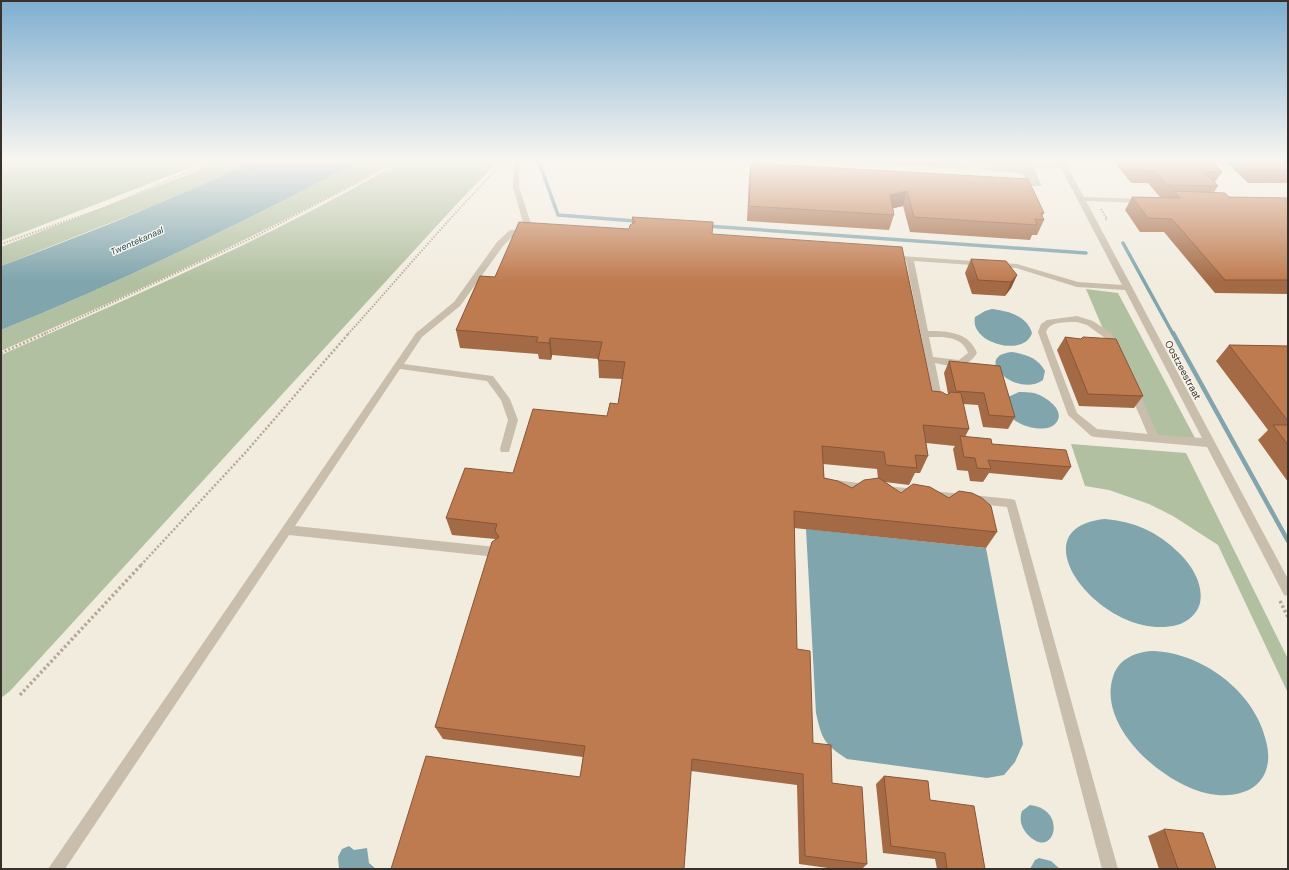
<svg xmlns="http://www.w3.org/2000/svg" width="1289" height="870" font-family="'DM Sans',sans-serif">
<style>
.green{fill:#b1c0a0}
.water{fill:#80a5ad}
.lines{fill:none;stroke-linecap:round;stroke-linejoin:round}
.stream-far1{stroke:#80a5ad;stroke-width:3.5}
.stream{stroke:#80a5ad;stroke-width:4.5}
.path-far2{stroke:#b5a896;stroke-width:2;stroke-dasharray:1.5 1.5;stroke-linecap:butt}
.path-far1{stroke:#b5a896;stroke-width:2.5;stroke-dasharray:2 2;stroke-linecap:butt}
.path{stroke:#b5a896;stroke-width:3.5;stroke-dasharray:2.5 2.5;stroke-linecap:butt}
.minor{fill:#c9beac;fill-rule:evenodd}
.wall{fill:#a46a45;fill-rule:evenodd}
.shaded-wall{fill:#865638}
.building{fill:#bf7b50;stroke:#865638}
.labels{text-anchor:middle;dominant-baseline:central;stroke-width:3;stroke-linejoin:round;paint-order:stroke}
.far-water-label{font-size:9px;font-style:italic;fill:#224c57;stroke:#f9f5ec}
.street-label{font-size:10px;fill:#38302a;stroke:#f9f5ec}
</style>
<rect width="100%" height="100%" fill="#f2ecdf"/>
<g class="green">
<polygon points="1,159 213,159 1,241"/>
<polygon points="223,159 244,159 241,161 245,165 153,206 1,266 1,247 192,173"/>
<path d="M 363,159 L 399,159 C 270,232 136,291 1,351 L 1,330 C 125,280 245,222 363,159 Z"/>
<path d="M 405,159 L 500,159 L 454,207 L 10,691 L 1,698 L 1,355 C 138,294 276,235 405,159 Z"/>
<polygon points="801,159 912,159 958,162 966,166 969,169"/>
<polygon points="994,164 1033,167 1042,186 1029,186 1025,177 1019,173 984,170"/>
<polygon points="1086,289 1118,293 1196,440 1149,437"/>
<polygon points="1071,444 1186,453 1288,659 1288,693 1218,545 1173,516 1149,504 1109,490 1085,486"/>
</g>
<g class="water">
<path d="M 244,159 L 363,159 C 245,222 125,280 1,330 L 1,266 C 83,235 165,203 244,165 L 241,161 Z"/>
<path d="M 992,309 C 1009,311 1027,316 1032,333 C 1024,358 969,343 975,317 L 985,311 Z"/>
<path d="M 1012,352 C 1026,354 1038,358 1045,371 L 1043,380 C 1016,399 971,356 1012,352 Z"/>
<path d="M 1019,392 C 1024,392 1029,392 1034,393 C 1045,396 1068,411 1055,424 C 1046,434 1013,426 1009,413 C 1007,408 1008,402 1008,397 Z"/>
<path d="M 1105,519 C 1133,521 1158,532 1178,552 C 1191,564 1204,584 1200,603 C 1197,614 1188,622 1177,625 C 1105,644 1012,528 1105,519 Z"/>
<path d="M 806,529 L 986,548 L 1023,744 L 1015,762 L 1004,775 L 987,778 L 847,759 C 824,744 822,740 816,713 Z"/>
<path d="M 1150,651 C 1200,651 1255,691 1266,741 C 1270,756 1269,770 1260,781 C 1250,793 1233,796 1218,795 C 1171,792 1096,729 1113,677 C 1118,660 1133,653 1150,651 Z"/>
<path d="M 1030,805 C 1069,809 1054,863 1027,834 C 1021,827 1019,819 1022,811 Z"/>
<polygon points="349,846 354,850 367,848 369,863 376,869 339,869 338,857 342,849"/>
<polygon points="1039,858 1051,861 1060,869 1030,869 1035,860"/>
</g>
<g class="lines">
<g class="stream-far1">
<polyline points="538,159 558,215 636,221"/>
<polyline points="707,226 1086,253"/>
<polyline points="1123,243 1173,334"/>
</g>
<polyline class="stream" points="1173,333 1288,541"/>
<g class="path-far2">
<polyline points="1101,209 1107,219 1104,220"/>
<polyline points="1,244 106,207 218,159"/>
<polyline points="44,334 254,237 402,159"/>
<path d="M 348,334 C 398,279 445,222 497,169"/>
</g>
<g class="path-far1">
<polyline points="1,353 46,333"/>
<polyline points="141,565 245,453 349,333"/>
</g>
<g class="path">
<polyline points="1280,601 1288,617"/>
<polyline points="20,695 142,564"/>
</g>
<g class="minor">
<polygon points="503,159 510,159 503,165 500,163"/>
<polygon points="514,159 520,159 519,187 534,233 530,235 515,234 503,246 460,306 422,337 404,364 493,376 510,399 518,420 509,452 501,452 500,449 508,420 501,400 487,381 400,369 295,526 496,547 500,549 502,552 500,555 496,557 289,535 65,869 48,869 416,333 454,302 497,242 510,230 525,230 513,187"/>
<path d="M 953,159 L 990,159 L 1059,164 L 1057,159 L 1063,159 L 1084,197 L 1147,199 L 1148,201 L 1144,203 L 1086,201 L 1288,579 L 1288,596 L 1284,595 L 1207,447 L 1095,437 L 1091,436 L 1068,415 L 1038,332 L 1041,324 L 1047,320 L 1077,316 L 1093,321 L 1112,334 L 1158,435 L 1202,438 L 1125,290 L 1077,287 L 1016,268 L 914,261 L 928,331 C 948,331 969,332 977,353 C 968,369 951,367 935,363 L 943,403 L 938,406 L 935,405 L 906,260 L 887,259 L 887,255 L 1017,264 L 1078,282 L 1122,285 L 1061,168 L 956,161 ZM 1069,322 L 1077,322 L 1087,325 L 1105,338 L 1148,434 L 1097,429 L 1077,413 L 1046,332 C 1050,322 1060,323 1069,322 ZM 929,337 C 944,337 962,336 968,353 L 959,360 L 933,357 Z"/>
<polygon points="835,480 867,484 871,485 872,488 871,491 867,492 835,488 831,487 830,484 831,481"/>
<polygon points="885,486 917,489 921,490 922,493 921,496 917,497 885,494 881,493 880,490 881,487"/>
<polygon points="933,491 1011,499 1015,500 1016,503 1118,869 1102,869 1007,507 933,499 929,498 928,495 929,492"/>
</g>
</g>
<g class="wall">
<polygon points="1112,159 1209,159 1222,172 1215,182 1218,186 1214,192 1229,197 1288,198 1288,294 1215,293 1164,232 1140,232 1125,210 1132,197 1160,197 1148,183 1131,183"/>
<polygon points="1223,159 1288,159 1288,183 1248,183"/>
<polygon points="751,163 1044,213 1042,216 1044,220 1037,235 1032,235 1030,240 910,232 903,206 893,208 894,215 889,230 747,221 749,177"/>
<path d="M 632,217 L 712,234 L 932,391 L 947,395 L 948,394 L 944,373 L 949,361 L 1015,417 L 1008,429 L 983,427 L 978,405 L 963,404 L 969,429 L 965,437 L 992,444 L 1071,467 L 1062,480 L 989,473 L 983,482 L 970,481 L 968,471 L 957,470 L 953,449 L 955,446 L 926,443 L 928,456 L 920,473 L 915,473 L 909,485 L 885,482 L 901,493 L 997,532 L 986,548 L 794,528 L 797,649 L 813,743 L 832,783 L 867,864 L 862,869 L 835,869 L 799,864 L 797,785 L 691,771 L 580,777 L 583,757 L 443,739 L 435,727 L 495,539 L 452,535 L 446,518 L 513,473 L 607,416 L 618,404 L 622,379 L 599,378 L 598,359 L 552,355 L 551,360 L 539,359 L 538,354 L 460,348 L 456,330 L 495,277 L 629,229 L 632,224 ZM 823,464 L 877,469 L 878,479 L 852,488 L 824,478 Z"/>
<polygon points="971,259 1017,275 1011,288 1005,296 972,294 965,273"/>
<polygon points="1065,337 1143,396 1134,408 1079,406 1057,350"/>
<polygon points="1229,345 1288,346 1288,482 1258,440 1268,430 1216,361"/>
<polygon points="884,776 930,800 985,869 937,869 935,859 883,853 876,784"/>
<polygon points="1164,829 1216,869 1159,869 1148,836"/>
</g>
<g class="shaded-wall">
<polygon points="907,191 903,206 886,210 890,195"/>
<polygon points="1017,275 1011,288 1005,296 1011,282"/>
<polygon points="550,338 552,355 551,360 549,343"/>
</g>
<g class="building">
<polygon points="1129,159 1209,159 1222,172 1204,172 1218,186 1168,185 1155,171 1138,171"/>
<polygon points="1245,159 1288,159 1288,170 1257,170"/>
<polygon points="751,163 1028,179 1044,213 1041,213 1044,220 1035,219 1037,225 914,217 907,191 890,195 894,215 749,206"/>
<polygon points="1174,191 1225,193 1229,197 1288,198 1288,280 1225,280 1172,219 1148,218 1132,197 1180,198"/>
<polygon points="632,217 713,222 712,234 902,247 932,391 942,392 947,395 951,392 961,393 969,429 923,425 928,456 915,455 917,468 886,465 884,452 822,446 824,478 838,481 852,488 864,480 879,478 901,493 913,484 930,487 949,498 959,491 972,493 982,498 991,506 997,532 794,511 797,649 810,651 813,743 831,745 832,783 862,787 867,864 805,856 803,774 692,759 684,869 391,869 426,756 580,777 585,746 435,727 492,542 499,537 495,531 497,524 446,518 465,468 513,473 533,409 607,416 610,403 618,404 625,362 598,360 602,342 550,338 549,343 536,342 538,337 456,330 480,276 495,277 519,222 629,229 630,225 635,222"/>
<polygon points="971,259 1006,261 1017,275 1011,282 978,280"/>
<polygon points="1065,337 1081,339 1083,337 1116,339 1143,396 1088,394"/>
<polygon points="1229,345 1288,346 1288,421"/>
<polygon points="949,361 1000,366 1015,417 989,415 984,393 956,391"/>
<polygon points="1273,425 1288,425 1288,445"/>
<polygon points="960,436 991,439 992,444 1066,450 1071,467 988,460 991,469 977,468 975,458 964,457"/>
<polygon points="884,776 928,781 930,800 974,806 985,869 947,869 945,853 891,846"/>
<polygon points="1164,829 1203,833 1216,869 1178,869"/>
</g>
<linearGradient id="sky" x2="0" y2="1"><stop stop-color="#7eaed0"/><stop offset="0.57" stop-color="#f9f6f1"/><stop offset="1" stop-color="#f9f6f1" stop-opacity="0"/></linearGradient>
<rect width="1289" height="281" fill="url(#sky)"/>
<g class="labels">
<g class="far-water-label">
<text transform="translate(137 241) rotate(-24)">Twentekanaal</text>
</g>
<g class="street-label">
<text transform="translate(1183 370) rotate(62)">Oostzeestraat</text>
</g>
</g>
<rect width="1289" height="870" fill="none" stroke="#38302a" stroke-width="4"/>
</svg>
